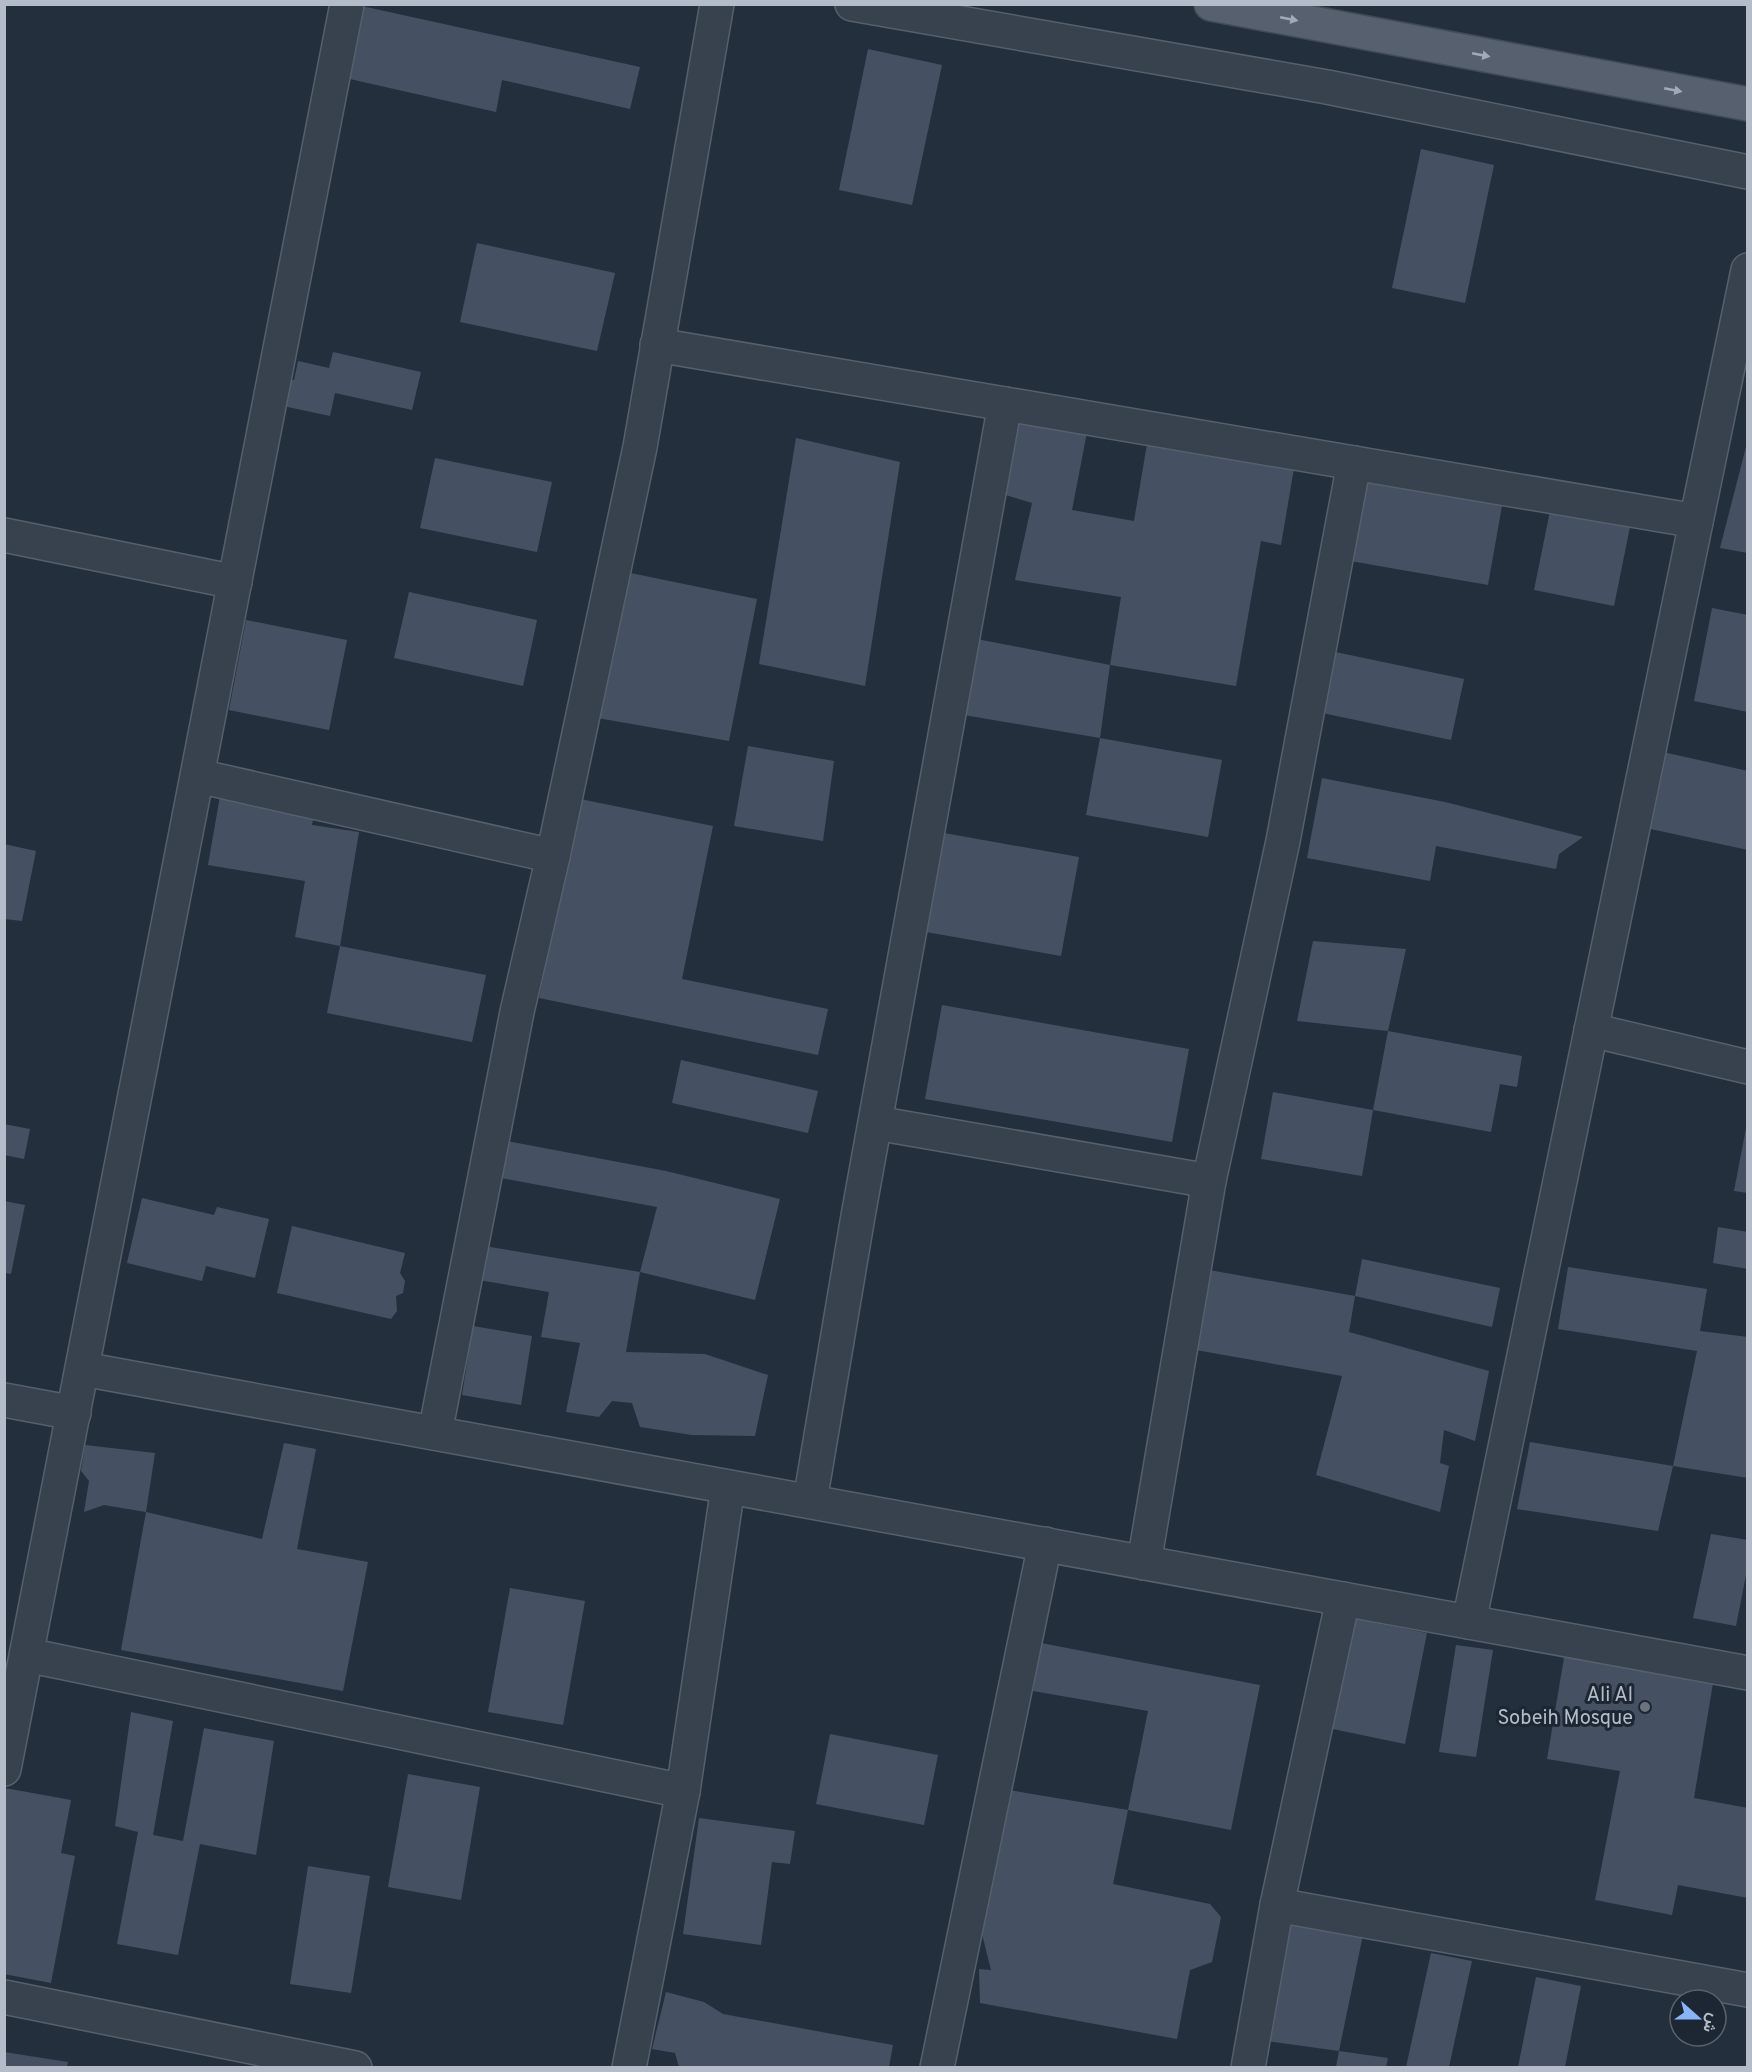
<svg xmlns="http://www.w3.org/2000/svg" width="1752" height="2072" font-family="Overpass,Vazirmatn,sans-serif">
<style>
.building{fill:#455162}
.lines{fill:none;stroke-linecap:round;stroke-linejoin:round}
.minor-casing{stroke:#565f6c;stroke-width:36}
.major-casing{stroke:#414a57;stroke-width:36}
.minor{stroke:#38414e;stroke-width:33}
.major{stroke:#56606e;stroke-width:33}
.oneway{fill:#a1aab7}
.worship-dot{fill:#6b7280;stroke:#1d2633;stroke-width:2}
.labels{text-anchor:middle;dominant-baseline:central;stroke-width:6;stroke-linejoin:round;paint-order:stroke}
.poi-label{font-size:20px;fill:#b4bcc9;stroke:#1d2633;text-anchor:end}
</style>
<rect width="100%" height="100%" fill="#242f3e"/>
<g class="building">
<polygon points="357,5 640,67 630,109 502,80 496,112 341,77"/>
<polygon points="868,49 942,65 912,205 839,190"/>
<polygon points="1421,149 1494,165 1465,303 1392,288"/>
<polygon points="477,243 615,273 597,351 460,322"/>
<polygon points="333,352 421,372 412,410 335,393 330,416 269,403 275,376 294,380 298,361 329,368"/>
<polygon points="1013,414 1088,427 1072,510 1134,521 1147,444 1294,468 1281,545 1261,541 1236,686 1110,665 1100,738 964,715 977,639 1110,665 1121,597 1015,580 1032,503 999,493"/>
<polygon points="796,438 900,462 865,686 759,664"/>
<polygon points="1747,443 1748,443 1748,553 1720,548"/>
<polygon points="435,458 552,482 537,552 420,528"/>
<polygon points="1355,474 1503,500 1488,585 1339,559"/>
<polygon points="1550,511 1630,527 1614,606 1534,590"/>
<polygon points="616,570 757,599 729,741 586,716"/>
<polygon points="409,592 537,620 523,686 394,658"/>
<polygon points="1712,608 1748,615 1748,712 1694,701"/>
<polygon points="246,620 347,640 329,730 229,710"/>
<polygon points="1321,649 1464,679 1451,740 1308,710"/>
<polygon points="1100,738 1222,760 1208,837 1086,815"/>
<polygon points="748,746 834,761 823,841 734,826"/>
<polygon points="1663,752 1748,771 1748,850 1646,828"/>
<polygon points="1322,778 1445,802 1583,837 1559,854 1556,869 1436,846 1430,881 1307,858"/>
<polygon points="220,796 314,813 312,825 359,832 340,946 295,937 305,881 208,865"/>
<polygon points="580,799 713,826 682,979 828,1009 818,1055 539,998"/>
<polygon points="933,831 1079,857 1061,956 915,930"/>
<polygon points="4,844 36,851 22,921 4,919"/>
<polygon points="1313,941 1406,949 1388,1031 1297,1021"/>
<polygon points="340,946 486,975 472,1042 327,1013"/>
<polygon points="942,1005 1189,1049 1172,1142 925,1099"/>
<polygon points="1388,1031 1522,1056 1517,1087 1500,1084 1491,1132 1373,1110"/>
<polygon points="681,1060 818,1091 808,1133 672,1103"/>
<polygon points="1273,1092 1373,1110 1362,1176 1261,1159"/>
<polygon points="4,1124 30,1129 24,1159 4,1155"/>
<polygon points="1746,1128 1748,1128 1748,1193 1734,1191"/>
<polygon points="507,1141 666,1171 780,1199 755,1300 640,1272 657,1207 501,1178"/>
<polygon points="142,1198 214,1215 217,1207 269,1219 255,1278 206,1266 202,1281 127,1263"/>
<polygon points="4,1201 25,1205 11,1274 4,1273"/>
<polygon points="292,1226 405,1253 400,1273 405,1281 403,1293 396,1296 397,1311 391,1319 277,1293"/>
<polygon points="1718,1227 1748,1232 1748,1269 1713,1263"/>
<polygon points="484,1246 640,1272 626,1352 705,1354 768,1375 755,1436 692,1435 640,1427 632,1403 612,1401 599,1417 566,1412 580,1343 541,1337 549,1292 479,1280"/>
<polygon points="1362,1259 1500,1288 1492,1327 1355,1296"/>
<polygon points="1568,1267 1707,1289 1700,1331 1748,1337 1748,1478 1673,1466 1697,1351 1558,1329"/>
<polygon points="1209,1270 1355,1296 1349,1332 1489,1371 1475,1441 1444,1430 1440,1463 1449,1466 1440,1512 1316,1475 1342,1376 1196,1350"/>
<polygon points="473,1326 532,1336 521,1405 462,1395"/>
<polygon points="1530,1442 1673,1466 1658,1531 1517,1509"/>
<polygon points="284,1443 316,1449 297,1549 368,1562 343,1691 121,1650 146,1512 262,1539"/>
<polygon points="85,1445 155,1453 146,1512 104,1505 84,1512 89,1481 81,1471"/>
<polygon points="1711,1534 1748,1540 1748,1565 1736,1626 1693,1618"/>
<polygon points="510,1588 585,1601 563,1725 488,1712"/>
<polygon points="1350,1618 1427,1633 1405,1744 1328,1728"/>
<polygon points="1041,1643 1260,1685 1231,1830 1128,1810 1148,1711 1033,1691"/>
<polygon points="1456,1645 1493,1650 1476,1757 1439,1752"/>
<polygon points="1565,1652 1714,1677 1694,1798 1748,1808 1748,1898 1678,1885 1672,1915 1595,1900 1620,1771 1547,1759"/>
<polygon points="131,1712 173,1721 153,1835 183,1841 204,1728 274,1741 256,1855 200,1844 178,1955 117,1944 138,1832 115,1826"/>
<polygon points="830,1734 938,1755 924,1825 816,1804"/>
<polygon points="408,1774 480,1787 461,1900 388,1887"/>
<polygon points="5,1788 71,1800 61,1853 75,1856 51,1983 4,1974"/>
<polygon points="1009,1790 1128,1810 1113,1884 1210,1904 1221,1917 1212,1962 1190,1970 1177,2039 980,2003 979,1969 991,1970 981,1930"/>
<polygon points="699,1818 795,1831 790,1864 772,1862 761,1945 683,1934"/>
<polygon points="308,1866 370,1876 351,1993 290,1984"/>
<polygon points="1283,1916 1364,1930 1339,2051 1260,2040"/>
<polygon points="1431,1953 1472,1961 1449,2067 1406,2067"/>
<polygon points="1536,1977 1581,1986 1565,2067 1518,2067"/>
<polygon points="666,1992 704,2002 723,2014 893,2045 889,2067 679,2067 675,2053 652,2049"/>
<polygon points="1339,2051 1388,2058 1386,2067 1336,2067"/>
<polygon points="4,2052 68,2062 67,2067 4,2067"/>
</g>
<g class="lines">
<defs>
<g id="minor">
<polyline points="852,4 1327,87 1748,172"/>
<polyline points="657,345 1696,521"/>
<polyline points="4,535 235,582"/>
<polyline points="198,776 553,856"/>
<polyline points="1591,1030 1748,1067"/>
<polyline points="876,1123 1209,1181"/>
<polyline points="83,1369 1748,1673"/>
<polyline points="4,1400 74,1413"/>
<polyline points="435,1433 517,1012 553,856 640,447 717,4"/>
<polyline points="810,1501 858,1216 1005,404"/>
<polyline points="1144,1563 1209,1181 1283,841 1354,463"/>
<polyline points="1469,1622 1748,270"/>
<polyline points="27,1655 683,1791"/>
<polyline points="4,1769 347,4"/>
<polyline points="1277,1905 1748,1990"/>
<polyline points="4,1997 355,2068"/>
<polyline points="629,2068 683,1791 728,1487"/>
<polyline points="937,2068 1045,1544"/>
<polyline points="1248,2068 1277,1905 1343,1599"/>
</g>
<polyline id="major" points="1211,4 1748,104"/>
</defs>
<use href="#minor" class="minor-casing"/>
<use href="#major" class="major-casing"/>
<use href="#minor" class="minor"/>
<use href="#major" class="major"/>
</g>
<defs><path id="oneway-solid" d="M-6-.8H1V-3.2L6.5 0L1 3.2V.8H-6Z" transform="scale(1.5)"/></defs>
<g class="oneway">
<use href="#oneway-solid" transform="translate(1289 19) rotate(11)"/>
<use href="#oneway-solid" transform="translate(1481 55) rotate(11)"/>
<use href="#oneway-solid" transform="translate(1673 90) rotate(11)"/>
</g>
<circle class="worship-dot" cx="1645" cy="1707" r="6"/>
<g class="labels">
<g class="poi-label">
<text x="1633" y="1696">Ali Al<tspan x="1633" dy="23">Sobeih Mosque</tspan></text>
</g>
</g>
<rect width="1752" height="2072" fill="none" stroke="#b4bcc9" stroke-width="12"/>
<g transform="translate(1698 2018) rotate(111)"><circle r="28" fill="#1d2633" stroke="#59626f" stroke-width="1.5"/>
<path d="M0-4.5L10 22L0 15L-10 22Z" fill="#8ab4f8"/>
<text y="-9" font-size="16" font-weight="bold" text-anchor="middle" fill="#b4bcc9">ش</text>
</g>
</svg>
